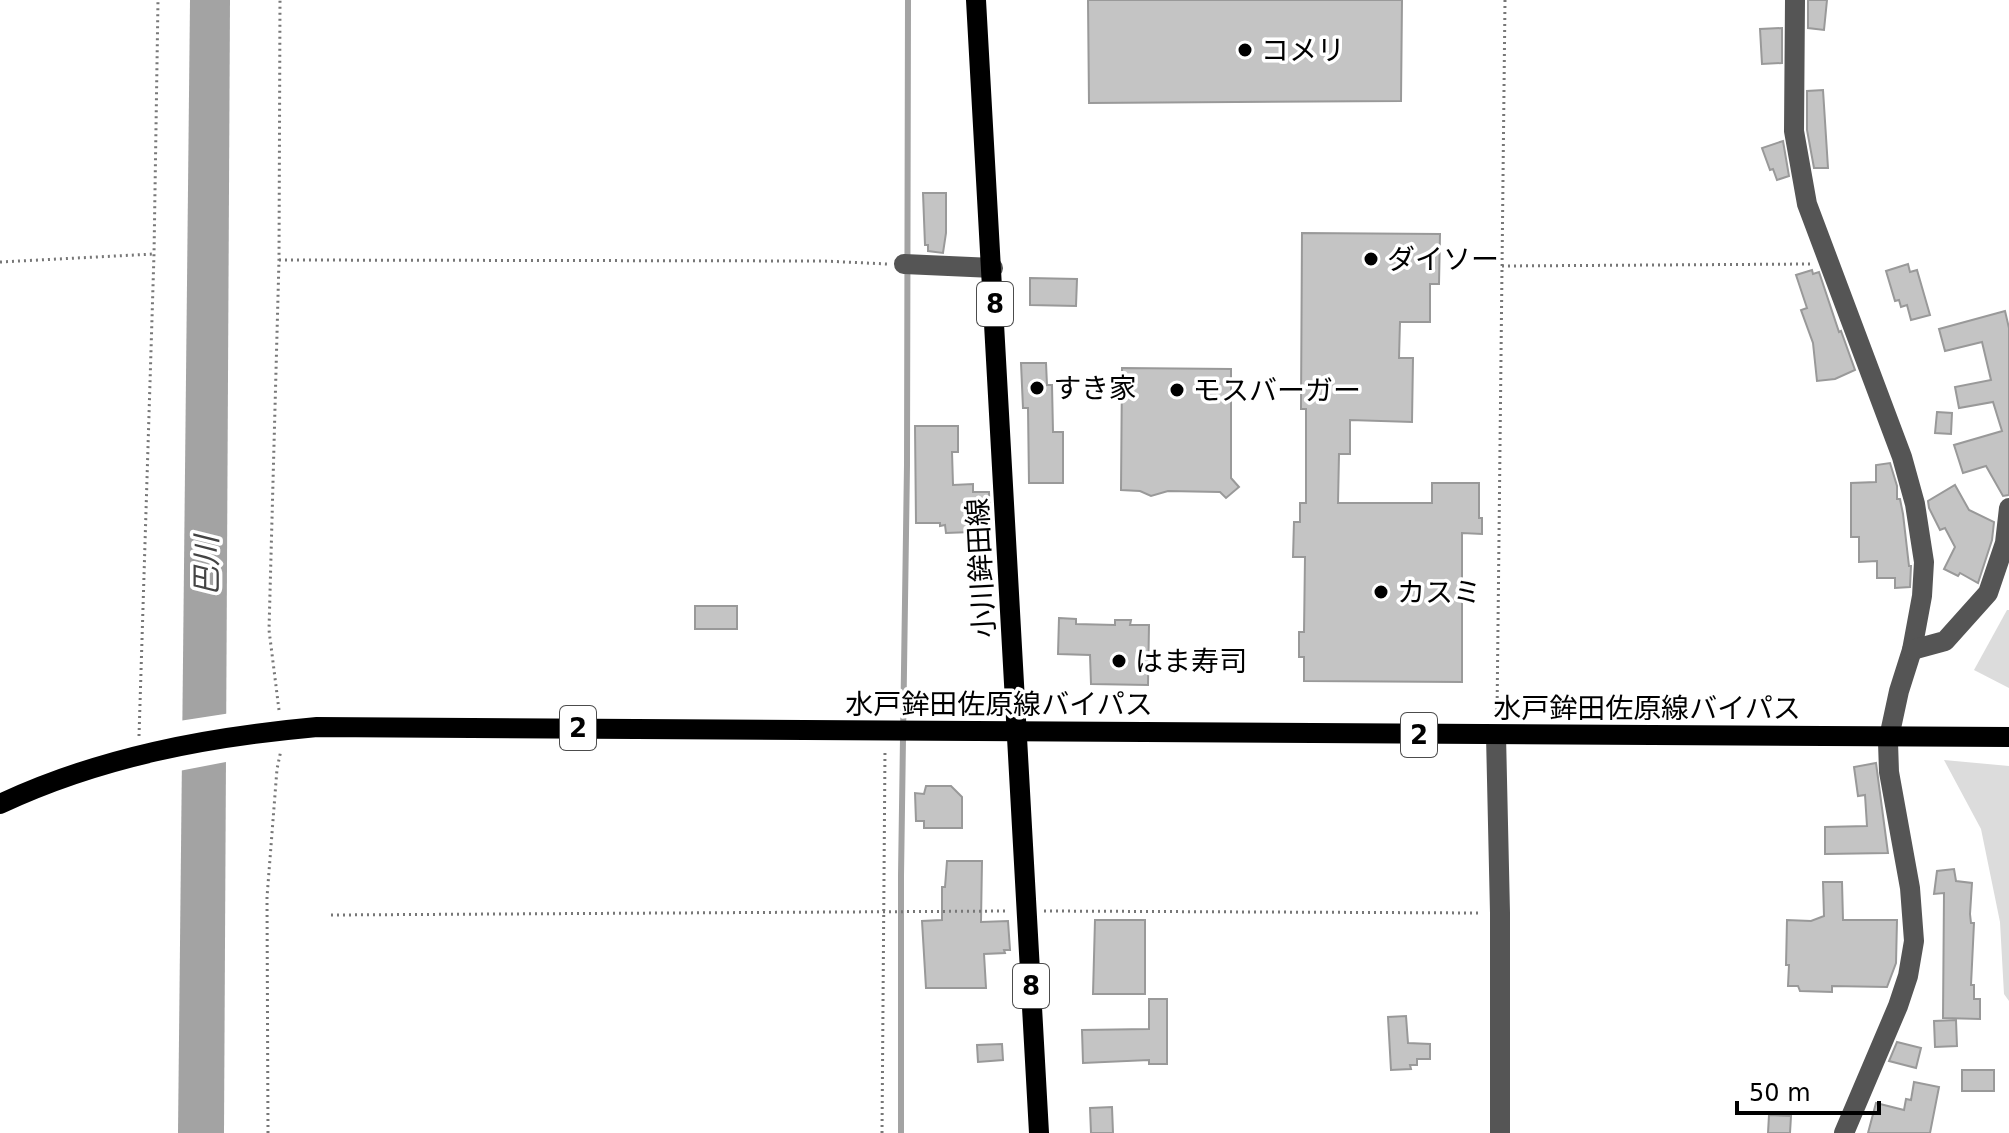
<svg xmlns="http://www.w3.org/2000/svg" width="2009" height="1133" font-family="'DejaVu Sans','Noto Sans JP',sans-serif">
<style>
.green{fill:#dcdcdc}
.water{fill:#a3a3a3}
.pier{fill:#fff}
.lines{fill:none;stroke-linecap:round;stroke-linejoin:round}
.stream{stroke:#a3a3a3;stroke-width:6}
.building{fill:#c4c4c4;stroke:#999;stroke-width:2}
.path{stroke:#777;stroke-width:3;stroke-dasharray:2 4;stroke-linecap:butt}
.minor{stroke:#555;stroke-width:20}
.major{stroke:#000;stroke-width:20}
.poi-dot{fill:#000;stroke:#fff;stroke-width:3}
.labels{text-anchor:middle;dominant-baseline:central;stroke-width:7;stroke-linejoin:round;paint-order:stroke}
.shield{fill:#fff;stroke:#4c4c4c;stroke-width:2}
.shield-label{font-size:26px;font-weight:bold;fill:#000}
.poi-label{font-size:28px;fill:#000;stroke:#fff;text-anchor:start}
.street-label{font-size:28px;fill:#000;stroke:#fff}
.water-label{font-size:30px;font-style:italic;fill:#444;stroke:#fff}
</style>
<rect width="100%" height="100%" fill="#fff"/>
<g class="green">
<polygon points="2007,610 2009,610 2009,688 1974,670"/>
<polygon points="1944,760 2009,766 2009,1001 2004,994 2000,922 1981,829"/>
</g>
<polygon class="water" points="190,0 230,0 224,1133 178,1133"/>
<polygon class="pier" points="231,713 231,761 179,771 179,721"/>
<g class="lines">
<polyline class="stream" points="901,1133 901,876 907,465 908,0"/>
</g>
<g class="building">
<polygon points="1088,0 1402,0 1401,101 1089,103"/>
<polygon points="1808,0 1827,0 1824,30 1808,28"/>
<polygon points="1782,28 1782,63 1762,64 1760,29"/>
<polygon points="1823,90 1828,168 1814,168 1807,130 1807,91"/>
<polygon points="1783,141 1789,176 1777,180 1773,169 1770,170 1762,148"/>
<polygon points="923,193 946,193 946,233 943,253 928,251 928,245 925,245"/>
<polygon points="1302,233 1440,234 1439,284 1430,284 1430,322 1400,322 1399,358 1413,358 1412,422 1350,420 1350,454 1339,454 1338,503 1432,503 1432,483 1479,483 1479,518 1482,518 1482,534 1462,533 1462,682 1304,681 1304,657 1299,657 1299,632 1304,632 1305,557 1293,557 1294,522 1300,522 1300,503 1306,503 1306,409 1301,409"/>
<polygon points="1908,264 1910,272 1917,270 1930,315 1911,320 1907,305 1901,307 1899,300 1895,301 1886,271"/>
<polygon points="1812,270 1813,274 1819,272 1839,332 1841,331 1855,370 1835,379 1817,381 1813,343 1801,310 1807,308 1796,275"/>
<polygon points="1030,278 1077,279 1076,306 1030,305"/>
<polygon points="2005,311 2009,328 2009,495 2003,496 1986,466 1963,473 1954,445 2002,431 1993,402 1959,408 1955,387 1991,380 1982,342 1945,351 1939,329"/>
<polygon points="1021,363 1046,363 1047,385 1052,385 1053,432 1063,432 1063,483 1029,483 1028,408 1023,408"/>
<polygon points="1122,368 1231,369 1231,478 1239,487 1226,498 1220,492 1168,491 1151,496 1140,491 1121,490"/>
<polygon points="1937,412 1952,413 1951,434 1935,433"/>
<polygon points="915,426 958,426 958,452 952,452 953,485 973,484 973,492 989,492 990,526 971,527 971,532 946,533 945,525 940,526 940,523 916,523"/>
<polygon points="1890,463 1897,486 1897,499 1900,499 1903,514 1909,566 1911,566 1910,587 1895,588 1895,578 1877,578 1877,561 1859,562 1859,537 1851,537 1851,483 1876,482 1876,465"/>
<polygon points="1955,485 1969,510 1994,522 1992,540 1978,583 1960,573 1958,576 1944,569 1955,547 1945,528 1940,530 1929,508 1928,501"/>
<rect x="695" y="606" width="42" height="23"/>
<polygon points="1059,618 1076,619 1076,624 1115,625 1115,620 1131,620 1130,625 1149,625 1148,685 1091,684 1090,655 1058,654"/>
<polygon points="1876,763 1888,853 1825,854 1825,827 1867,826 1865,795 1858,796 1854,767"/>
<polygon points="926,786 951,786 962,797 962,828 924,828 924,821 916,821 915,793 924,794"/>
<polygon points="947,861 982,861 981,922 1008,921 1010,950 1004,950 1005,953 984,954 986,988 926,988 922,921 942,920 942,887 945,887"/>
<polygon points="1954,869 1956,881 1972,883 1970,914 1971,923 1974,923 1971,985 1974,985 1974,999 1980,999 1980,1019 1943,1018 1944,893 1934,894 1937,871"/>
<polygon points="1823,882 1842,882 1843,920 1897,920 1896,963 1887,987 1832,986 1832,992 1800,991 1798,986 1788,986 1789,965 1786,965 1787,920 1811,921 1824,916"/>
<polygon points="1095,920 1145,920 1145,994 1093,994"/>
<polygon points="1149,999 1167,999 1167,1064 1149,1064 1149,1060 1083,1063 1082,1030 1149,1029"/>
<polygon points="1406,1016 1408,1043 1430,1044 1430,1059 1417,1059 1417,1065 1410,1065 1411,1069 1391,1070 1388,1017"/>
<polygon points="1956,1020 1957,1046 1935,1047 1934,1021"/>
<polygon points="1897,1042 1921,1048 1916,1068 1889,1061"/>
<polygon points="1002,1044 1003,1060 978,1062 977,1045"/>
<rect x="1962" y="1070" width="32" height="21"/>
<polygon points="1914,1082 1939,1087 1930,1133 1868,1133 1876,1103 1904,1110 1906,1099 1911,1100"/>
<polygon points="1112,1107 1113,1133 1091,1133 1090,1108"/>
<polygon points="1769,1115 1791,1116 1790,1133 1768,1133"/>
</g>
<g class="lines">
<g class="path">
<polyline points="279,260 824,261 887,264"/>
<polyline points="0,262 154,254"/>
<polyline points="1502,266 1810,264"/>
<polyline points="279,710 269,630 279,260 280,0"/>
<polyline points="1497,716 1505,0"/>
<polyline points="139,736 154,254 158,0"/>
<polyline points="1044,911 1481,913"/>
<polyline points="331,915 1009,911"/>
<polyline points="268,1133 267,897 277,769 281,750"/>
<polyline points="882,1133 885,749"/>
</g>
<g class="minor">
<polyline points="1795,0 1794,131 1807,204 1902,457 1915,504 1924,562 1922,596 1912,650 1899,691 1888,742 1889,772 1910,888 1914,941 1908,976 1898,1006 1844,1133"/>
<polyline points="904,264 993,268"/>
<polyline points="1912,650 1945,641 1988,593 2005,543 2009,508"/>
<polyline points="1496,735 1500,913 1500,1133"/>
</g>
<g class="major">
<polyline points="976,0 1039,1133"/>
<path d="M 0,804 C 100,757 207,737 317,727 L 2009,737"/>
</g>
</g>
<g class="poi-dot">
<circle cx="1245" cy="50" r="8"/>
<circle cx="1371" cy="259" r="8"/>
<circle cx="1037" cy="388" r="8"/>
<circle cx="1177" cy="390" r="8"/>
<circle cx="1381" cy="592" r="8"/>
<circle cx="1119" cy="661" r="8"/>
</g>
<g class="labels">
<g class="shield">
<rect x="977" y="282" width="36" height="44" rx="6"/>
<rect x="560" y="706" width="36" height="44" rx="6"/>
<rect x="1401" y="713" width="36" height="44" rx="6"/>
<rect x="1013" y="964" width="36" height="44" rx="6"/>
</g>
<g class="shield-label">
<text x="995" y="304">8</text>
<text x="578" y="728">2</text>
<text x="1419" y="735">2</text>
<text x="1031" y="986">8</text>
</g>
<g class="poi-label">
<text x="1261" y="50">コメリ</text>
<text x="1387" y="259">ダイソー</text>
<text x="1053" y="388">すき家</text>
<text x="1193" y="390">モスバーガー</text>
<text x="1397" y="592">カスミ</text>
<text x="1135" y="661">はま寿司</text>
</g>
<g class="street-label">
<text transform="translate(981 568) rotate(-93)">小川鉾田線</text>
<text x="999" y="704">水戸鉾田佐原線バイパス</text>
<text x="1647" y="708">水戸鉾田佐原線バイパス</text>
</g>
<g class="water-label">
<text transform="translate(206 566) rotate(-90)">巴川</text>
</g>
</g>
<path d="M1737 1101v12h142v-12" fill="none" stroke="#000000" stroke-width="4"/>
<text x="1749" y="1101" font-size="24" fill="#000000" stroke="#ffffff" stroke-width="6" paint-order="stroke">50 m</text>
</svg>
